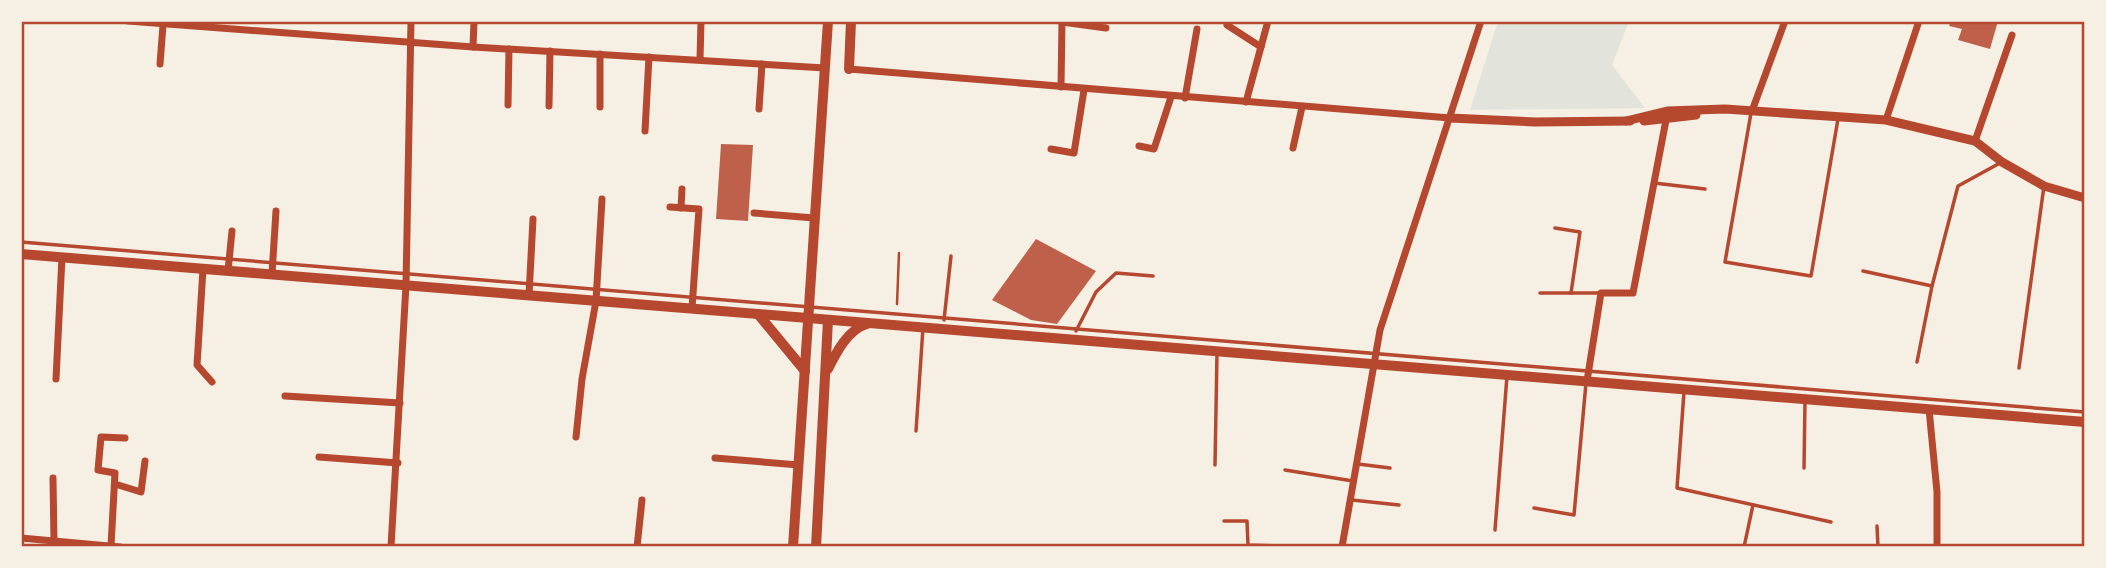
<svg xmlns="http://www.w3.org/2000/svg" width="2106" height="568" font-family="'Space Grotesk',sans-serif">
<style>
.green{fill:#e2e4dc}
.building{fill:#bf614a}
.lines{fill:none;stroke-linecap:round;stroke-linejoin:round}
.path{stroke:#b5482f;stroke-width:2.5}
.service{stroke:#b5482f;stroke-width:3.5}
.minor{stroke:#b5482f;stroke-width:7}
.tertiary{stroke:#b5482f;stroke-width:9}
.secondary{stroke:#b5482f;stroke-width:10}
.neatline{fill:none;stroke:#b5482f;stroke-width:2.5}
</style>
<rect width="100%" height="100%" fill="#f6efe4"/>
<polygon class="green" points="1498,21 1629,21 1612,65 1645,108 1470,110"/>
<g class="building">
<polygon points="1951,21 1998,21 1990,49 1958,40 1962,29 1949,26"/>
<polygon points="721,144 753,145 748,221 716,219"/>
<polygon points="1036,239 1096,271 1057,324 1031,320 992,300"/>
</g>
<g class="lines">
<polyline class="path" points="897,304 899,253"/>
<g class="service">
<polyline points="1751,113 1725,262 1811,276 1838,119"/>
<polyline points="1654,183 1705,189"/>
<polyline points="1555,228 1580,232 1571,293"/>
<polyline points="21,242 2085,412"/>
<polyline points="1863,271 1932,286"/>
<polyline points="1540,293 1599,293"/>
<polyline points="944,320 951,256"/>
<polyline points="1076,331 1096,292 1116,273 1153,276"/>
<polyline points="1917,362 1932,286 1958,186 2000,163"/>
<polyline points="2019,368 2044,186"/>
<polyline points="1684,392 1677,488 1831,522"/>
<polyline points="916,431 923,328"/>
<polyline points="1358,464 1390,468"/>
<polyline points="1215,465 1217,353"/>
<polyline points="1804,468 1805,400"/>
<polyline points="1285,470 1353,481"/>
<polyline points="1352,500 1399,505"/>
<polyline points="1534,508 1574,515 1586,383"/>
<polyline points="1224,521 1247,521 1248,545 1313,547"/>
<polyline points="1877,526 1878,547"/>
<polyline points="1495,530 1507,376"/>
<polyline points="1744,547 1753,505"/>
</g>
<g class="minor">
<polyline points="128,21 473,47 825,68"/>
<polyline points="1062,22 1106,28"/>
<polyline points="1227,25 1261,47"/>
<polyline points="473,47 474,21"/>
<polyline points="700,59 701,21"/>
<polyline points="160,64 163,25"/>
<polyline points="849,69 1450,118"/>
<polyline points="1061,87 1062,21"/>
<polyline points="1185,98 1197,29"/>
<polyline points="1246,102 1268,21"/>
<polyline points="508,105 509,49"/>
<polyline points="549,106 550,51"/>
<polyline points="600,107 600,54"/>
<polyline points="759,109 762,64"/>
<polyline points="1752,111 1785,21"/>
<polyline points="1886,120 1919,21"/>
<polyline points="645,131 649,57"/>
<polyline points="1975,141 2012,35"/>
<polyline points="1139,146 1154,149 1171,97"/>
<polyline points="1293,148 1302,107"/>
<polyline points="1051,149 1074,153 1084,90"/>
<polyline points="670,207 699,209 692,308"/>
<polyline points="681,208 682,189"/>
<polyline points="754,213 814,218"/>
<polyline points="203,269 197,365 212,382"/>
<polyline points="228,271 232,231"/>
<polyline points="272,274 276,211"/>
<polyline points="529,295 533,219"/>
<polyline points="56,379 62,257"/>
<polyline points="1587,381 1601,293 1633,293 1666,120"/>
<polyline points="285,396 400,403"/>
<polyline points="1929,409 1937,492 1937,547"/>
<polyline points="576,437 582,379 596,301 602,199"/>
<polyline points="319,457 398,463"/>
<polyline points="715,458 799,465"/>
<polyline points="53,478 54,541"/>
<polyline points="115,484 141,492 145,461"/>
<polyline points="21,538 120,547"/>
<polyline points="111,546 115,473 98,470 101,437 125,438"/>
<polyline points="391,547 406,285 411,21"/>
<polyline points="637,547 642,500"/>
<polyline points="1342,547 1380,330 1481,21"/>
</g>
<g class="tertiary">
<polyline points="1450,118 1535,122 1630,121"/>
<polyline points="1626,121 1667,111 1725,109 1886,120 1975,141 2002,162 2044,186 2085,198"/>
<polyline points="1644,121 1696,115"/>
</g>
<g class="secondary">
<polyline points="849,69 851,21"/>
<polyline points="21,254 2085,422"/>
<polyline points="758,314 805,371"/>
<path d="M 828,369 C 836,353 848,329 867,324"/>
<polyline points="793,547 828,21"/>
<polyline points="816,547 828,320"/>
</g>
</g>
<rect width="2106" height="568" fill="none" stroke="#f6efe4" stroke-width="46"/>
<rect x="23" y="23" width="2060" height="522" class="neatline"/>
</svg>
